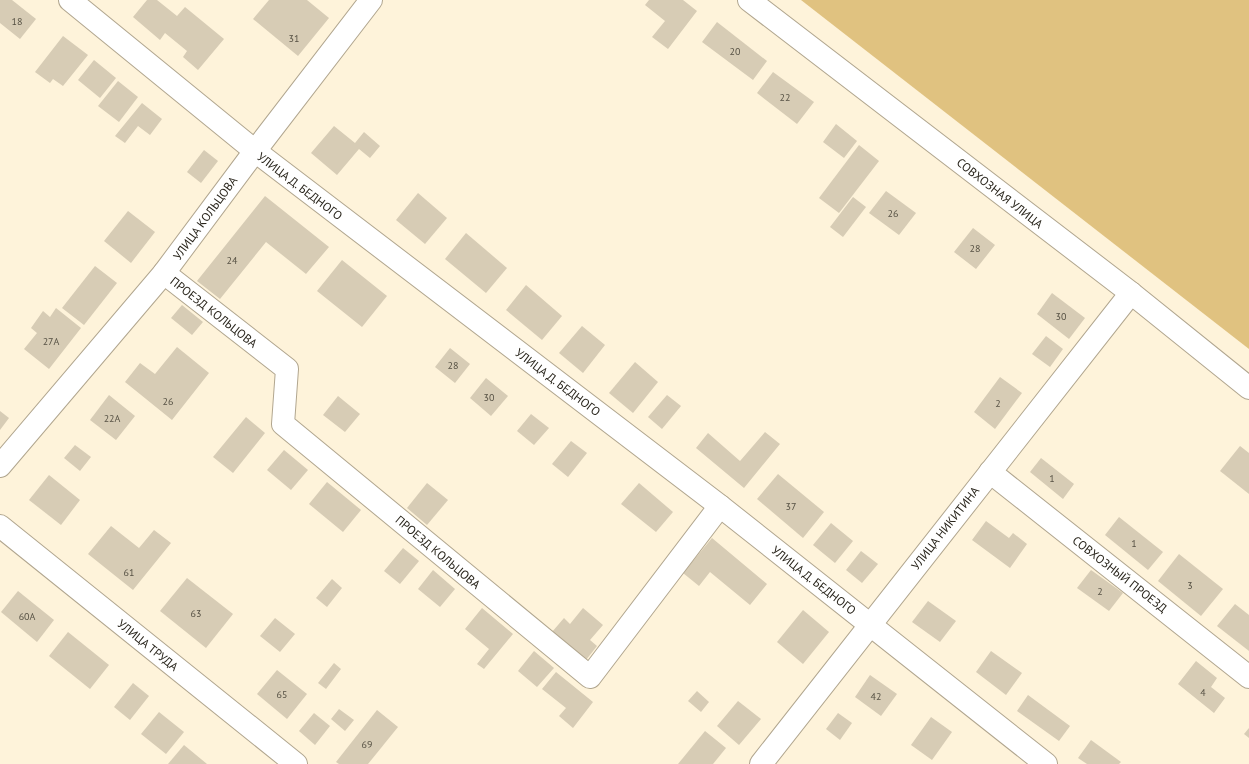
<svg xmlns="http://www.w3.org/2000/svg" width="1249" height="764" font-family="'PT Sans',sans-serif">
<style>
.green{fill:#e0c280}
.building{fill:#d7ccb5}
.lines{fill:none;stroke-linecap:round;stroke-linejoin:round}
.street-casing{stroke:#b1a68f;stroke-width:24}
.street{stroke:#fff;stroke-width:22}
.labels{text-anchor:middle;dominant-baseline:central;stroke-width:3;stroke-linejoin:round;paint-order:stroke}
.number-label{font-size:10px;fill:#555043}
.street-label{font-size:12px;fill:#2a261d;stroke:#fff}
</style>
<rect width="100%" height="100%" fill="#fef3da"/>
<polygon class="green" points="801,0 1249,0 1249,349"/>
<g class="building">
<polygon points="0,0 12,0 36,19 20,39 0,23"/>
<polygon points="147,0 157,0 177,16 185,7 224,39 198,70 183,57 187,51 165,33 160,40 133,17"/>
<polygon points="269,0 307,0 329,18 298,56 253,19"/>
<polygon points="649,0 683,0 697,11 668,49 652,37 665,21 645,5"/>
<polygon points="717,22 767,61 753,80 702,42"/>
<polygon points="63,36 88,55 63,86 53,79 50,83 35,72"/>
<polygon points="94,60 116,78 100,98 78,80"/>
<polygon points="773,72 814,102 797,124 757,93"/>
<polygon points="118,81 138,97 119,122 98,106"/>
<polygon points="142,103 162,119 150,135 138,126 125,143 115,136"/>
<polygon points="836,124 857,141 844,158 823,142"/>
<polygon points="334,126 355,143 364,132 380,146 370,158 359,149 337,175 311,153"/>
<polygon points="859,145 879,161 839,213 819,198"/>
<polygon points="204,150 218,161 201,183 187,172"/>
<polygon points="886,191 916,213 899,235 869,213"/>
<polygon points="418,193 447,218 425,244 396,220"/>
<polygon points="265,196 329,247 306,274 266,242 220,299 197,281"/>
<polygon points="853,197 866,207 843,237 830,227"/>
<polygon points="128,211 155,232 131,263 104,241"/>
<polygon points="973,228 995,245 976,269 954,252"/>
<polygon points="466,233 507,268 486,293 445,259"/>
<polygon points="342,260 387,296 362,327 317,291"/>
<polygon points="95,266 117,283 84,325 62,308"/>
<polygon points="526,285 562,316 542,340 506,310"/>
<polygon points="1052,293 1085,318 1069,339 1037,314"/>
<polygon points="182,305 203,322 192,335 171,318"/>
<polygon points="56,308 81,328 49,369 24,349 37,333 31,328 43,311 50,317"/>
<polygon points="582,326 605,345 583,373 559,353"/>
<polygon points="1046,336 1063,349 1050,367 1032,354"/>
<polygon points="177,347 209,373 172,420 125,382 140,363 155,374"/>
<polygon points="450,348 470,364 455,383 435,367"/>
<polygon points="635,362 658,382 633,413 609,393"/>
<polygon points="1000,377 1022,393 995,429 974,412"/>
<polygon points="486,378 508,396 491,416 470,398"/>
<polygon points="109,395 135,416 116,440 90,420"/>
<polygon points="667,395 681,406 662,429 648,417"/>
<polygon points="338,396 360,414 345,432 323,415"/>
<polygon points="0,411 9,418 0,430"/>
<polygon points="531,414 549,428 534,445 517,431"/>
<polygon points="246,417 265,433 233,473 213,457"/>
<polygon points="765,432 780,444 744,488 696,448 708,433 740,461"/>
<polygon points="571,441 587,453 568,477 552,464"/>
<polygon points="75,445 91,457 80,471 64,458"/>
<polygon points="1240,446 1249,453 1249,494 1220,471"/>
<polygon points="284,450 308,470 291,490 267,470"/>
<polygon points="1041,458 1074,484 1063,499 1030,472"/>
<polygon points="778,474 824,512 803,538 757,499"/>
<polygon points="49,475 80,500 61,525 29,500"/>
<polygon points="327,482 361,510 343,532 309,504"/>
<polygon points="427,483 448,500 427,525 407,508"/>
<polygon points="639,483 673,512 656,532 621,504"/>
<polygon points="1119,517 1163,552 1148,570 1105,535"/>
<polygon points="986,521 1009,538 1013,533 1027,544 1010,568 972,540"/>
<polygon points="831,523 853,541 835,563 813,545"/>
<polygon points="111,526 139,548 154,530 171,543 133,590 88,554"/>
<polygon points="712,538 767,584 750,605 710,572 699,586 683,573"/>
<polygon points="403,548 419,561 400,584 384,571"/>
<polygon points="861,551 878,564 862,583 846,570"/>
<polygon points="1179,554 1223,589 1201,616 1158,581"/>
<polygon points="433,570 455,589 440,607 418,589"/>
<polygon points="1091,570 1123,593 1109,611 1077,588"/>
<polygon points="187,578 233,614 206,648 160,611"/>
<polygon points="332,579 342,588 327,607 316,598"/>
<polygon points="18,591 54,620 37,642 1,612"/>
<polygon points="928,601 956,621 940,642 912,622"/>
<polygon points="1235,604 1249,615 1249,651 1217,626"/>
<polygon points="482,608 513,634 484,669 477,664 489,649 465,629"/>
<polygon points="583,608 603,625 590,640 597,646 586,660 552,632 564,618 570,624"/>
<polygon points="803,610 829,632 803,664 777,642"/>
<polygon points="275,618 295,634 280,652 260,636"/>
<polygon points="68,632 109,665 90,689 49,656"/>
<polygon points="534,651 554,668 537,687 518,671"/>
<polygon points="991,651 1022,673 1006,695 976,672"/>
<polygon points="1196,661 1217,678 1211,687 1225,698 1214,713 1178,684"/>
<polygon points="334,663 341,669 326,689 318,683"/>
<polygon points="277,670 307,694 287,719 257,694"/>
<polygon points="556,672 593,702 573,728 559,716 566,708 542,689"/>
<polygon points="870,675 897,694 881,716 855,697"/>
<polygon points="133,683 149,696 130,720 114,707"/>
<polygon points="697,691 709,702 701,712 688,701"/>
<polygon points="1028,695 1070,726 1059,741 1017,711"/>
<polygon points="738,701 761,719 739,745 717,726"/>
<polygon points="339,709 354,720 345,731 331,719"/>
<polygon points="377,710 398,727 368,764 339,764 336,762"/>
<polygon points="159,712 184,732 166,754 141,734"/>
<polygon points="314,713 330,726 315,745 299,731"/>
<polygon points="838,713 852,723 840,740 826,729"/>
<polygon points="931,717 952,732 932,760 911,745"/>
<polygon points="1249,728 1249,738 1244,734"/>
<polygon points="705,731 726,748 713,764 678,764"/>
<polygon points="1091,740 1121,762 1119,764 1087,764 1078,758"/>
<polygon points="184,745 207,764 168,764"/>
</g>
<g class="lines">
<defs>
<g id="street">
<polyline points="70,0 255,151 720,506 1046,764"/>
<polyline points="749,0 1131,293 1249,388"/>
<polyline points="164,273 287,369 283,424 590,677 720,506"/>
<polyline points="0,466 164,273 255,151 371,0"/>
<polyline points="990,472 1249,677"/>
<polyline points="0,526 296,764"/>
<polyline points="761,764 1131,293"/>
</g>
</defs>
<use href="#street" class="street-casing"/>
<use href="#street" class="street"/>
</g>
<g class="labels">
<g class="number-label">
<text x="17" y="21">18</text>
<text x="294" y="38">31</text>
<text x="735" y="51">20</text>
<text x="785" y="97">22</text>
<text x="893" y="213">26</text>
<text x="975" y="248">28</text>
<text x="232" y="260">24</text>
<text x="1061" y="316">30</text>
<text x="51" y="341">27А</text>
<text x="453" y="365">28</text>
<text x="489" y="397">30</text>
<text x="168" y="401">26</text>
<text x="998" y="403">2</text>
<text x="112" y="418">22А</text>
<text x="1052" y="478">1</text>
<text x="791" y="506">37</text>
<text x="1134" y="543">1</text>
<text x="129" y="572">61</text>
<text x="1190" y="585">3</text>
<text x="1100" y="591">2</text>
<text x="196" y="613">63</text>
<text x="27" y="616">60А</text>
<text x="1203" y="692">4</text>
<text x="282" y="694">65</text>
<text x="876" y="696">42</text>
<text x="367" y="744">69</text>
</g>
<g class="street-label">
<text transform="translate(300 186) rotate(37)">УЛИЦА Д. БЕДНОГО</text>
<text transform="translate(1000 193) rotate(38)">СОВХОЗНАЯ УЛИЦА</text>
<text transform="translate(205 218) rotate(-54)">УЛИЦА КОЛЬЦОВА</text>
<text transform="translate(214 312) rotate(38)">ПРОЕЗД КОЛЬЦОВА</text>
<text transform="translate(558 382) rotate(37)">УЛИЦА Д. БЕДНОГО</text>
<text transform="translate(945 528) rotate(-52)">УЛИЦА НИКИТИНА</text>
<text transform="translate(438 552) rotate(40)">ПРОЕЗД КОЛЬЦОВА</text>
<text transform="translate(1120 574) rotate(38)">СОВХОЗНЫЙ ПРОЕЗД</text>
<text transform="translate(814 580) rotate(38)">УЛИЦА Д. БЕДНОГО</text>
<text transform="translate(148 645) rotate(39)">УЛИЦА ТРУДА</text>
</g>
</g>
</svg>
